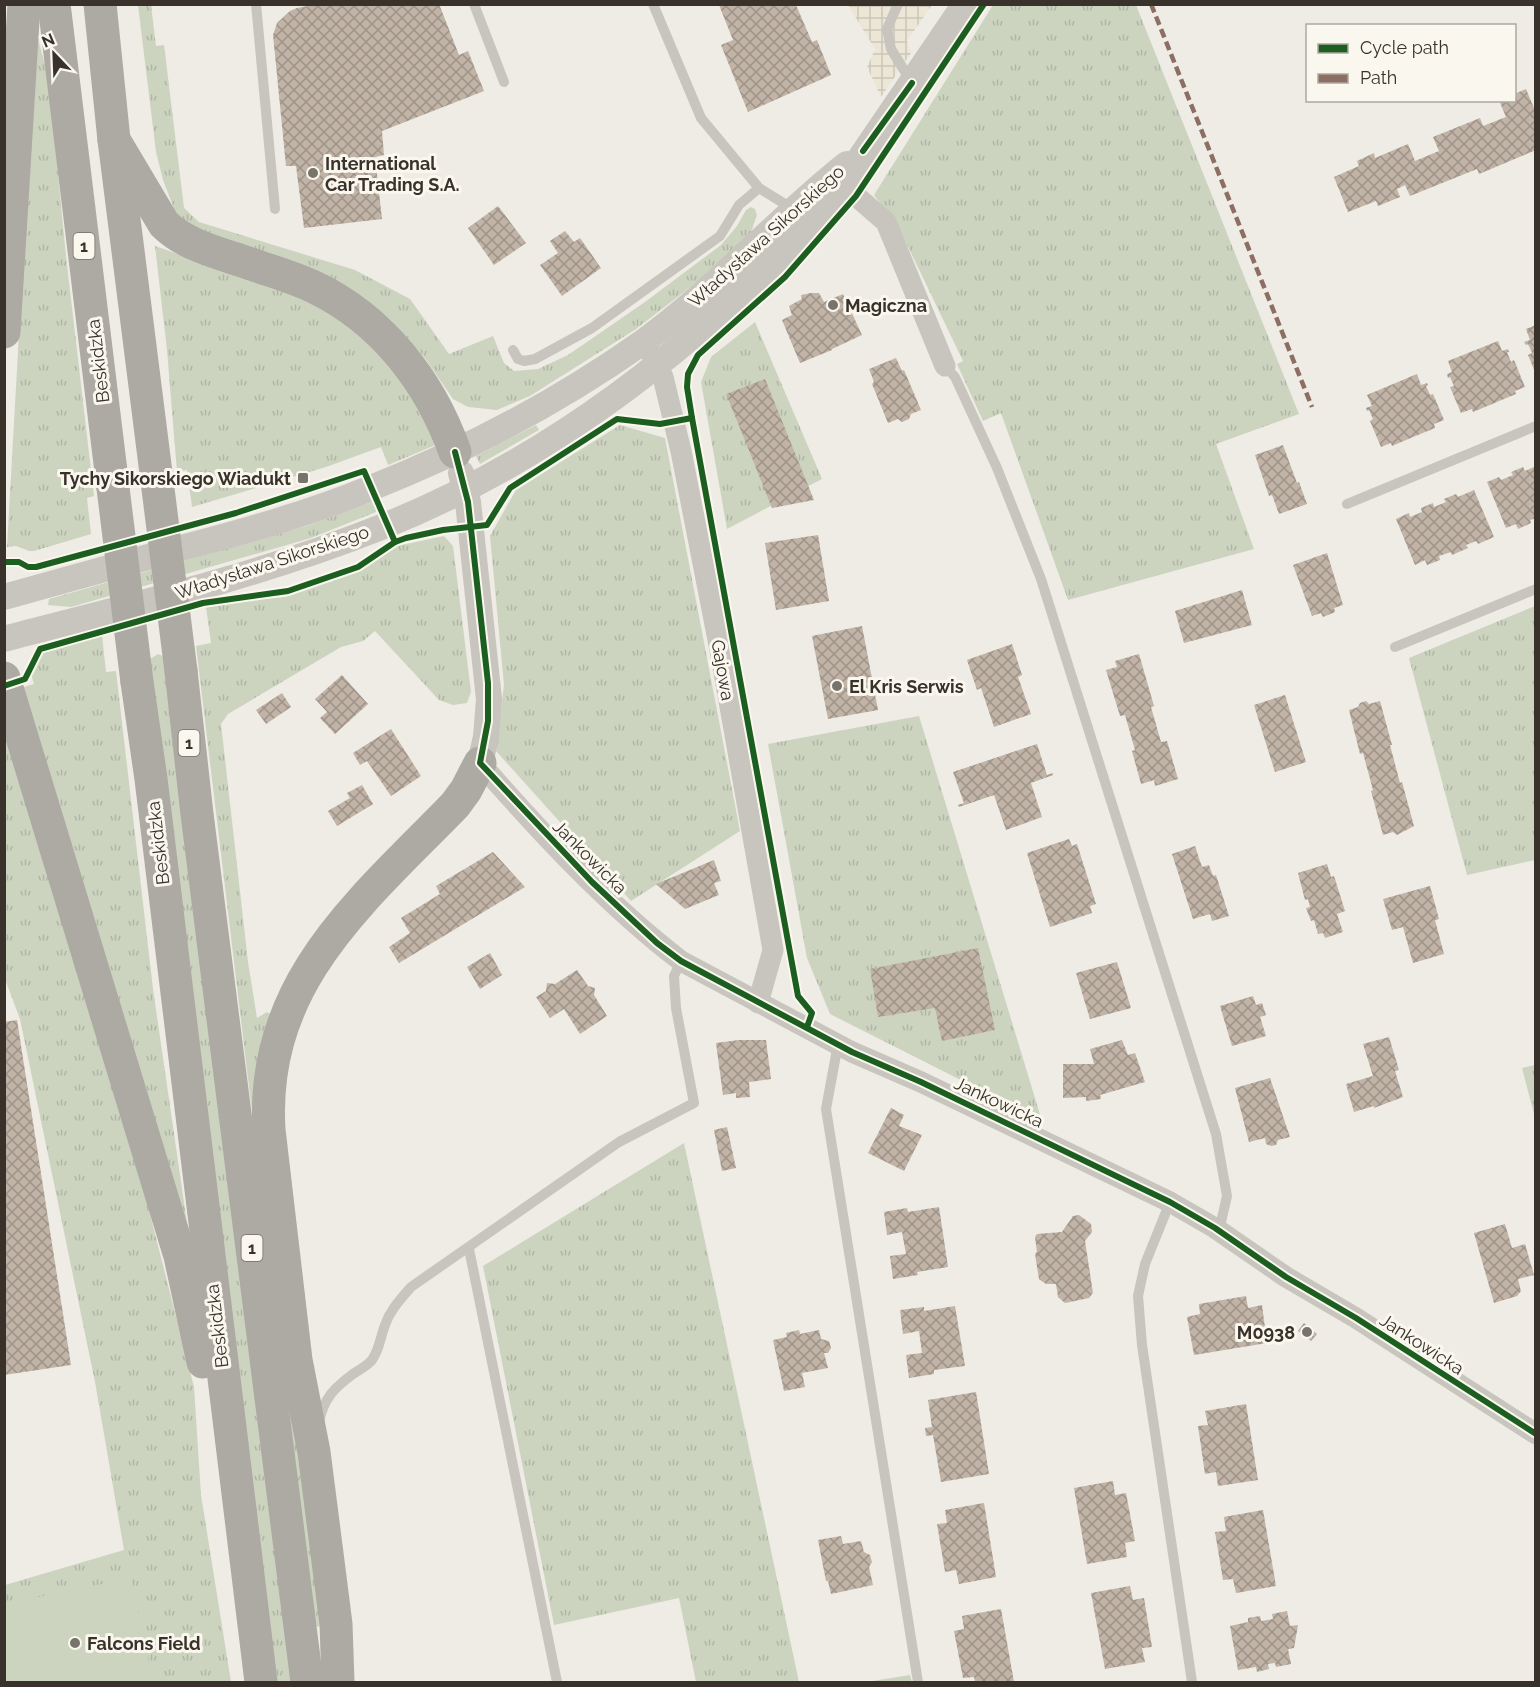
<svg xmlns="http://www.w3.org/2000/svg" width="1540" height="1687" font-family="Raleway,sans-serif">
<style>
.grass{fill:url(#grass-tufts)}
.park{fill:#ccd4c0}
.plaza{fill:url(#plaza-grid)}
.building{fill:url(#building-cross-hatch)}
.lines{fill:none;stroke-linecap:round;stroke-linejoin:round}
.service{stroke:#c8c4be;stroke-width:10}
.minor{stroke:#c8c4be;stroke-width:21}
.tertiary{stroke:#c8c4be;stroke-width:26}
.primary{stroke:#ada9a3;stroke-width:33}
.primary-bridge{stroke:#ada9a3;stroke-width:33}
.quiet{stroke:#8d6e63;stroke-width:4.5;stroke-dasharray:9 4.5;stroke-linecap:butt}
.cycleway-casing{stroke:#faf7ee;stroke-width:10}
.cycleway{stroke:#1b5e20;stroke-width:6}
.poi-dot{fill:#78736c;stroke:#faf7ee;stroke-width:2}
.labels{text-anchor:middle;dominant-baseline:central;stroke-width:6;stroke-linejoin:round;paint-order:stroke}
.shield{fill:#faf7ee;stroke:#736d66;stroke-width:1.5}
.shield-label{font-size:16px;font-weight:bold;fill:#39322b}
.poi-label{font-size:18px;font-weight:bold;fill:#39322b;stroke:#faf7ee;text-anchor:start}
.street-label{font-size:18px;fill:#39322b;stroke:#faf7ee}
</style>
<defs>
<pattern id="grass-tufts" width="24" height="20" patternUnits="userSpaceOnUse" patternTransform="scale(1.5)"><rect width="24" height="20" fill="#ccd4c0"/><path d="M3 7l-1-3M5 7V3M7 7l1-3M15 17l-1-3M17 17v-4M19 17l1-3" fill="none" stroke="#b0b6a5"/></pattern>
<pattern id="plaza-grid" width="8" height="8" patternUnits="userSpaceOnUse" patternTransform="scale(1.5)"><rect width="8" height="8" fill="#ece6d6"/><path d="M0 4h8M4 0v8" fill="none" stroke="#cbc6b8"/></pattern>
<pattern id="building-cross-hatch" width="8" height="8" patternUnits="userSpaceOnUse" patternTransform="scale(1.5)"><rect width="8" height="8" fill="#c1b4a7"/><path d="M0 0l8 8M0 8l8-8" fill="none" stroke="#9e9388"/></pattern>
</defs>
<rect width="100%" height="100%" fill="#eeece5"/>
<g class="grass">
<polygon points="138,5 151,5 156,46 164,45 184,208 199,222 355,270 410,299 449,354 493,336 504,363 514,371 538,369 568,355 645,302 721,245 737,226 746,210 751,207 755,209 757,215 748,241 684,292 636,329 530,396 497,410 468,407 453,399 424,357 392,321 355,293 195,229 176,214 163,180 156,152"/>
<polygon points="993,5 1136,5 1299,414 1216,444 1254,549 1068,600 1001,413 983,421 957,364 963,361 900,230 874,195"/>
<polygon points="36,31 49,80 66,256 94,496 87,498 91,534 34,551 29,551 16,546 7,547"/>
<polygon points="155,246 316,301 389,359 438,444 388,465 381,447 326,467 192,507 187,470 177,472 167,350"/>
<polygon points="755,322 822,479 727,529 701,382 711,357"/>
<polygon points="536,425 539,430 480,464 476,456"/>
<polygon points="620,425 665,438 740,831 631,901 496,751 504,685 490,536 516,490"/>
<polygon points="377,500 381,510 311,538 71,607 48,605 49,599 306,526"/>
<polygon points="444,536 453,546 471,692 467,703 453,705 439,700 375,631 363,641 341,647 228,714 221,724 248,962 257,1018 267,1012 272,1015 322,1626 314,1627 196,646 211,643 206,607 230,601 286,597 361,570 397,546"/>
<polygon points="1535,606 1535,860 1467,875 1409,658"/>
<polygon points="102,635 106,672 116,671 153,989 187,1223 21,688 34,684 31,674 42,652"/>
<polygon points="158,654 165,657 292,1682 275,1682 150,659"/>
<polygon points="919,716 1042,1121 830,1014 807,958 768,744"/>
<polygon points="4,728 139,1171 194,1387 201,1495 231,1682 5,1682 5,1585 124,1550 95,1382 20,1019 5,979"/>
<polygon points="1535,1065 1536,1066 1535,1118 1522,1068"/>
<polygon points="684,1143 799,1682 696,1682 679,1598 554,1625 483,1266"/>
<polygon points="910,1675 912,1682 866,1682"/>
</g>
<polygon class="park" points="131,1578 153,1682 5,1682 5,1604"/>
<polygon class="plaza" points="848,5 932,5 907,41 911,53 881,97 867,67 875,49"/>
<g class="building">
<polygon points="319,4 439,4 459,55 468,51 484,91 382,131 384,155 375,157 382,219 304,228 296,166 286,166 273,35 277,23 290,11 297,8"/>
<polygon points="719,5 796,5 812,42 817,40 831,75 748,112 721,45 733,40"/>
<polygon points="1526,89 1536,113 1536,150 1479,174 1477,169 1410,196 1405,185 1397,189 1400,197 1378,206 1376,201 1348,212 1334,177 1359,166 1357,161 1374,153 1375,158 1408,144 1415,161 1439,151 1433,137 1480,118 1483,126 1506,117 1499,100 1514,100 1514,94"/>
<polygon points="498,206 526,243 494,265 468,228"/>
<polygon points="565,231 574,242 580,238 601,268 562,296 540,265 558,253 550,241"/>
<polygon points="811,293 819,293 824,302 843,294 862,335 832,349 832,350 800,363 782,320 792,315 789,306 802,299 801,295"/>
<polygon points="1536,325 1536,372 1535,372 1528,355 1532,353 1528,344 1526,345 1524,342 1530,340 1526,329"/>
<polygon points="1498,341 1502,351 1508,349 1509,352 1507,352 1511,362 1514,360 1525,387 1515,391 1516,394 1473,412 1472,409 1461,413 1450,387 1454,386 1450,377 1448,378 1447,374 1452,372 1448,361"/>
<polygon points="896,358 902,371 904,370 921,410 911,414 909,419 902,422 898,419 888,423 872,384 874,382 869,369"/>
<polygon points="1417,374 1421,385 1427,383 1428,385 1426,386 1430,395 1433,394 1444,420 1434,424 1435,428 1413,437 1392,446 1391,443 1381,447 1370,421 1373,419 1369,410 1367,411 1366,408 1372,406 1367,395"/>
<polygon points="765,379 814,500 772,508 742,433 726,394"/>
<polygon points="1283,445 1297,483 1299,482 1307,504 1279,514 1272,495 1269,496 1255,455"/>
<polygon points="1536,466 1536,518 1530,520 1531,523 1518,529 1516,524 1506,528 1487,482 1499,477 1501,480 1513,475 1511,472 1523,467 1525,471"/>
<polygon points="1474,490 1494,537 1478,544 1476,541 1466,545 1468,548 1452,555 1451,552 1439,556 1440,560 1427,565 1425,560 1415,565 1396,519 1409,513 1410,517 1422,512 1421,508 1433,503 1434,507 1446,502 1444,499 1456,494 1458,497"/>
<polygon points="818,535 829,601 776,610 765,543"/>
<polygon points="1327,553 1343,605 1334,608 1335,612 1323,617 1321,613 1312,616 1293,565"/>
<polygon points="1242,590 1252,625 1184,643 1175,611"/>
<polygon points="862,626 878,710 828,719 812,636"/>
<polygon points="1012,644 1022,675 1018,677 1031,714 994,727 981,688 977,690 967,660"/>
<polygon points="1139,654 1154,706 1151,707 1161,742 1167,741 1178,779 1155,786 1154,780 1141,784 1132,751 1135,750 1125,715 1120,716 1106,670 1117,667 1115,661"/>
<polygon points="342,675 368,704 335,734 320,718 327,712 315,699"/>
<polygon points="282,693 291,707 266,724 256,710"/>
<polygon points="1285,695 1306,762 1275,772 1254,705"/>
<polygon points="1366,701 1369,704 1380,701 1392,745 1390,745 1400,783 1402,782 1414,826 1397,835 1393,832 1383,835 1371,791 1373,790 1363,753 1360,754 1349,710 1358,707 1360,703"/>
<polygon points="391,729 421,776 391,796 367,761 360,765 353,753"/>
<polygon points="1037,744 1047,775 1053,773 1053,775 1031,783 1042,817 1006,830 994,795 959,807 958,805 964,803 953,772"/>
<polygon points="362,785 373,804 337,826 328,811 350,798 347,793"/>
<polygon points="1069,839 1072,846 1077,844 1096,904 1090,906 1092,913 1050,927 1027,853"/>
<polygon points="1195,846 1202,867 1209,865 1213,876 1216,875 1229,916 1212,921 1210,914 1193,919 1172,854"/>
<polygon points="493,852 525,887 399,963 389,947 410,933 401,918 440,894 436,886"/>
<polygon points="714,860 721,881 714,883 719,895 685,909 656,884"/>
<polygon points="1327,864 1331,877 1334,876 1345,911 1337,914 1343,932 1325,938 1323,933 1318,934 1314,920 1311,921 1306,908 1310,907 1308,899 1305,900 1298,873"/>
<polygon points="1430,886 1439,919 1435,920 1444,954 1413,963 1403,927 1392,930 1383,899"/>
<polygon points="978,948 995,1030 942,1041 935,1008 878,1017 870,969"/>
<polygon points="490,953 502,975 480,989 467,967"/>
<polygon points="1117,962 1131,1008 1090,1019 1076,973"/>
<polygon points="577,970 588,986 595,988 594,995 607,1016 580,1034 564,1009 550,1018 536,997 546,991 547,983 555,984"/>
<polygon points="1253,996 1256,1005 1262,1003 1266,1015 1260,1017 1266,1036 1232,1046 1220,1006"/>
<polygon points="17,1020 71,1365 4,1375 4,1022"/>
<polygon points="1389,1037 1399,1070 1395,1071 1403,1097 1374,1108 1374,1106 1354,1112 1346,1084 1373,1076 1363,1044"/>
<polygon points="739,1040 766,1040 771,1079 749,1082 750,1097 736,1098 736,1093 723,1095 716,1043"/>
<polygon points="1122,1040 1128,1055 1135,1053 1145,1082 1100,1095 1101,1099 1086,1101 1086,1097 1063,1098 1063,1064 1094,1064 1090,1049"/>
<polygon points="1270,1078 1290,1137 1278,1140 1276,1145 1271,1146 1266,1144 1265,1138 1249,1142 1235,1088"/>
<polygon points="891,1108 904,1115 899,1126 922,1135 904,1171 868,1153"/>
<polygon points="727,1127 736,1168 722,1171 714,1130"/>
<polygon points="939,1207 948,1267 917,1272 918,1275 893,1279 890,1256 906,1254 902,1232 887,1235 884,1212 907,1208 908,1212"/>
<polygon points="1079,1215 1091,1224 1092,1232 1085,1241 1093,1293 1089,1298 1065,1303 1058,1297 1056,1284 1046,1284 1039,1279 1035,1254 1037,1252 1035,1237 1037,1234 1062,1232 1073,1216"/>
<polygon points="1505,1224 1512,1248 1525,1244 1534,1275 1518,1279 1521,1291 1517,1296 1494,1303 1474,1233"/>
<polygon points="1246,1296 1248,1308 1262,1305 1267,1343 1194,1355 1187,1317 1200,1314 1199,1304"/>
<polygon points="955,1306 965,1366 934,1370 934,1374 909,1378 906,1355 922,1353 919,1331 903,1334 900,1310 924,1307 924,1311"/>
<polygon points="1304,1323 1317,1334 1311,1341 1298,1331"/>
<polygon points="799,1330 800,1334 819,1330 821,1339 829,1341 831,1348 828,1353 824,1353 828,1368 802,1373 805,1387 784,1391 773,1340 787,1337 786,1333"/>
<polygon points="976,1392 989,1474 941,1482 933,1435 926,1436 925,1428 932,1427 928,1400"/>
<polygon points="1246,1404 1258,1480 1218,1486 1216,1472 1205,1474 1198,1426 1208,1425 1205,1411"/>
<polygon points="1113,1481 1115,1495 1126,1493 1135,1541 1125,1543 1127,1557 1087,1564 1074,1488"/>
<polygon points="984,1503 996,1577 959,1584 956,1570 945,1572 937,1524 947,1523 945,1510"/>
<polygon points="1263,1510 1276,1586 1236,1593 1233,1579 1223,1580 1215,1532 1226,1531 1224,1517"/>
<polygon points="841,1536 843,1544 861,1541 864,1552 870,1555 872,1562 869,1567 873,1585 831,1594 828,1581 826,1581 818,1540"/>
<polygon points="1130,1586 1133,1600 1144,1598 1152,1647 1142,1648 1145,1662 1105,1669 1091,1593"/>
<polygon points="1001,1609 1014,1682 975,1682 974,1677 963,1678 954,1631 964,1629 962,1616"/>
<polygon points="1287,1611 1290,1626 1298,1625 1294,1648 1288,1649 1291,1664 1276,1667 1275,1663 1268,1664 1269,1669 1257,1672 1256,1667 1238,1670 1230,1626 1248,1622 1248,1618 1260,1616 1261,1621 1273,1619 1272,1614"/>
</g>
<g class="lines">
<g class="service">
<polyline points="256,4 275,209"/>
<polyline points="474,4 504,82"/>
<polyline points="653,4 701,118 759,188 793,209"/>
<polyline points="898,4 887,29 891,49 912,83"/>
<polyline points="513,350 518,359 524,361 535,359 592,328 720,236 739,205 759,188"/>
<polyline points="945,366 955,377 997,468 1041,579 1216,1134 1227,1196 1219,1231"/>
<polyline points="1347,504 1536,426"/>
<polyline points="1395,647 1536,589"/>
<polyline points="838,1044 826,1109 918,1682"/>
<polyline points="1170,1202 1145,1264 1138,1296 1142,1345 1192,1682"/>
<polyline points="469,1249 557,1682"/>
<path d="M 319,1422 C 324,1398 334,1388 353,1374 C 359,1370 367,1366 372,1360 C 380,1348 380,1338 385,1325 C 390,1310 401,1299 411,1287 L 619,1142 L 694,1103 L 676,1008 L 674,976 L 681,961"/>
</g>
<g class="minor">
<polyline points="844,180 856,196 886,222 945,366"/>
<polyline points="650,352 663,377 681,451 720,650 773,950 758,1003"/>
<path d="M 480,763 C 541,833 608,905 681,961 L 852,1052 L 921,1082 L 1170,1202 L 1215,1228 L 1286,1277 L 1356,1318 L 1536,1434"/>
</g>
<g class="tertiary">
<polyline points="461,473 468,502 489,699 486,737 480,763"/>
<path d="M 4,597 C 62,581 120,565 177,549 C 242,532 308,514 371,488 C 467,450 558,402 643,342 C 716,289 776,220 847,164"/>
<path d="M 4,639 C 130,606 258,576 379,528 C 501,480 615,405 713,318 C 753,282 794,247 828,205 L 965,4"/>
</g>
<g class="primary">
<polyline points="54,4 113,488"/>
<polyline points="100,4 114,140 157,481"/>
<path d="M 114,140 L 164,224 C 187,247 224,254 254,265 C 274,272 295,278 314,287 C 383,320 430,382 455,452"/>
<polyline points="4,332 24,4"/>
<polyline points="181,671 197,814 307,1682"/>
<polyline points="4,678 180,1256 203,1362"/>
<polyline points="137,682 151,779 261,1682"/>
<path d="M 338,1682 L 336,1624 L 314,1452 L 296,1360 L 269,1130 C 260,982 362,901 455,805 L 466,790 L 480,763"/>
</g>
<g class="primary-bridge">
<polyline points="157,481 181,671"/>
<polyline points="113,488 137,682"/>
</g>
<polyline class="quiet" points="1151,4 1312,407"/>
<defs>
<g id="cycleway">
<polyline points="863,151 912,83"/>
<polyline points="455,452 468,502 488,683 488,721 480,763 592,882 657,943 681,961 852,1052 921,1082 1170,1202 1215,1228 1286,1277 1356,1318 1536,1434"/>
<polyline points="4,562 19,562 28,567 36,567 236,513 364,471 395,542"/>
<polyline points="4,686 25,679 40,649 203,603 288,591 358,567 395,542 406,538 443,530 487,525 510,488 617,419 660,424 692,418"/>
<polyline points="807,1027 812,1013 798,996 692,418 687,387 688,374 698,355 785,277 856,196 984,4"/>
</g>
</defs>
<use href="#cycleway" class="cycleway-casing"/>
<use href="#cycleway" class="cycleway"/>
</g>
<g class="poi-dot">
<circle cx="313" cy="173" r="6"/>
<circle cx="833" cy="305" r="6"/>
<rect x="297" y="472" width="12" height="12" rx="3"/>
<circle cx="837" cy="686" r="6"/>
<circle cx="1307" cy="1332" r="6"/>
<circle cx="75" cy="1643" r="6"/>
</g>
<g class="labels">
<g class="shield">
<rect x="73.5" y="233" width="21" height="26" rx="4.5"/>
<rect x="178.5" y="730" width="21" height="26" rx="4.5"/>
<rect x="241.5" y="1235" width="21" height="26" rx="4.5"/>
</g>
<g class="shield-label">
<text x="84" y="246">1</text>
<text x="189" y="743">1</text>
<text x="252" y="1248">1</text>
</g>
<g class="poi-label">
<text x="325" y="163">International<tspan x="325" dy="21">Car Trading S.A.</tspan></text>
<text x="845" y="305">Magiczna</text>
<text x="291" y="478" text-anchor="end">Tychy Sikorskiego Wiadukt</text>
<text x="849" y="686">El Kris Serwis</text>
<text x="1295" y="1332" text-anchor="end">M0938</text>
<text x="87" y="1643">Falcons Field</text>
</g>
<g class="street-label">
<text transform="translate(766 236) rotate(-42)">Władysława Sikorskiego</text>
<text transform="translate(98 361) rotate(-97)">Beskidzka</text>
<text transform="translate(272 562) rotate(-18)">Władysława Sikorskiego</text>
<text transform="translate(723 670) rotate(80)">Gajowa</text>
<text transform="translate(158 843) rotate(-97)">Beskidzka</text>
<text transform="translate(590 857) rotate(45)">Jankowicka</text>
<text transform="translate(999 1102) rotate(25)">Jankowicka</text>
<text transform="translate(217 1326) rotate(-97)">Beskidzka</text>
<text transform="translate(1422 1344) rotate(33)">Jankowicka</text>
</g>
</g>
<rect width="1540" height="1687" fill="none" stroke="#39322b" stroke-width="12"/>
<rect x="1306" y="24" width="210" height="78" fill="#faf7ee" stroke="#ada8a0" stroke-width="1.5"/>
<rect x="1318" y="44" width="30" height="9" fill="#1b5e20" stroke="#ada8a0" stroke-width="1.5"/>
<text x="1360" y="54" font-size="18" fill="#39322b">Cycle path</text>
<rect x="1318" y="74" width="30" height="9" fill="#8d6e63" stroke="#ada8a0" stroke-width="1.5"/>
<text x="1360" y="84" font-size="18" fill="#39322b">Path</text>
<g transform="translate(54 54) rotate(337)" stroke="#faf7ee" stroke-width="4.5" paint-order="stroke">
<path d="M0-4.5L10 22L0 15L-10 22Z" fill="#39322b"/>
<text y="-9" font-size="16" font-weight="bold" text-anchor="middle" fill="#39322b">N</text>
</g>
</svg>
